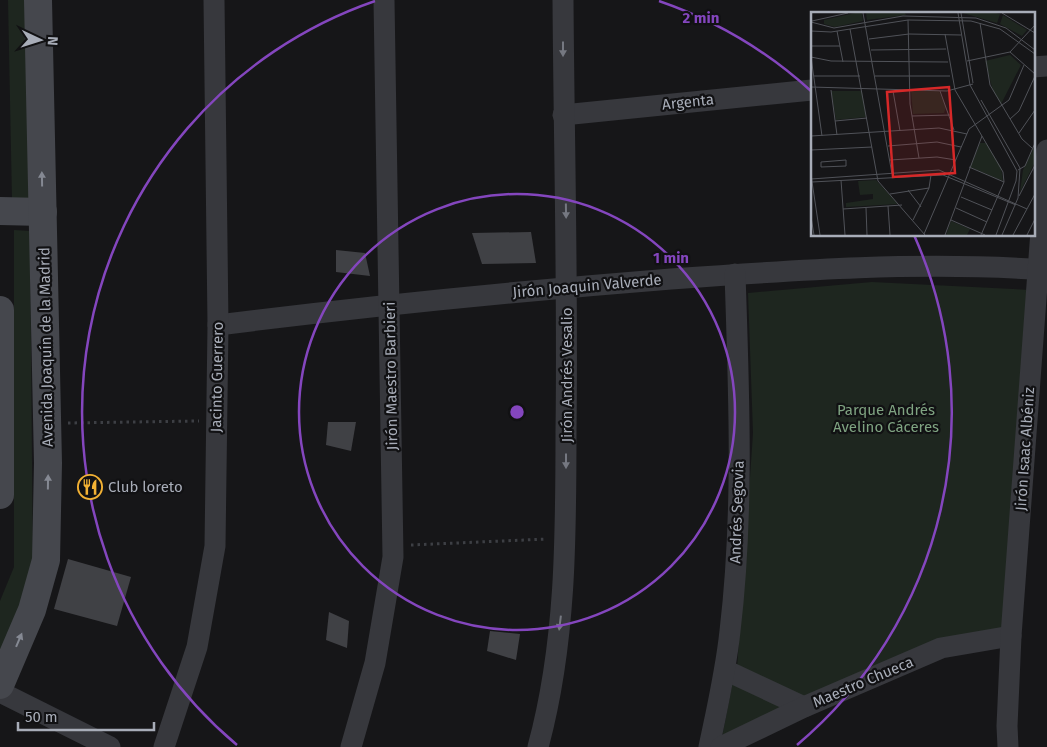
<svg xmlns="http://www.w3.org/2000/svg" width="1047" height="747" font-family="'Fira Sans',sans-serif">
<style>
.green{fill:#1e261f}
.building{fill:#404145}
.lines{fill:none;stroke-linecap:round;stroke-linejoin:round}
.path{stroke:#3d3f44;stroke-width:3;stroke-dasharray:2.5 4;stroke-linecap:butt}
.street{stroke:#37383d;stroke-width:21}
.secondary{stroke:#45474d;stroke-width:28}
.oneway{fill:#757881}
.oneway2{fill:#858993}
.ring{fill:none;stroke:#8446be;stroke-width:2.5}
.labels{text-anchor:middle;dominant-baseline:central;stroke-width:4.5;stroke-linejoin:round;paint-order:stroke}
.street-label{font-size:15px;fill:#a8adb8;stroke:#111113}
.park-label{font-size:15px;fill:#7fa381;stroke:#111113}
.poi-label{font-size:15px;fill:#a8adb8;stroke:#111113;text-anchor:start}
.inset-road{fill:none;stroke:#505258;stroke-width:1}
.view{fill:#d62828;fill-opacity:0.15;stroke:#d62828;stroke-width:2.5}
.inset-edge{fill:none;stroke:#a8adb8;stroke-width:2.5}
.centre{fill:#8446be;stroke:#111113;stroke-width:2.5}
.ring-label{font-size:15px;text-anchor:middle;font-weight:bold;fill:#8446be;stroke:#111113;stroke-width:4.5;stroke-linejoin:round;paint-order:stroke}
</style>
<rect width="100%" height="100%" fill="#161618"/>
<g class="green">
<polygon points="8,0 29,0 29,201 12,200"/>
<polygon points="14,230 30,231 33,575 0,655 0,601 14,567"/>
<polygon points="872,282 1031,290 1006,630 804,700 737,669 753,433 748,293"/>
<polygon points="733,681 793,707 720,747"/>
</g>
<g class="building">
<polygon points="531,232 536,263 482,264 472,233"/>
<polygon points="336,250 365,253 370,276 336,272"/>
<polygon points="328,422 356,422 351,451 326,445"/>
<polygon points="68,559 131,577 117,626 54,609"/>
<polygon points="329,612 349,621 347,648 326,640"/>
<polygon points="490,631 520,634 516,660 487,651"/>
</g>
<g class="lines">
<g class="path">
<polyline points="68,423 199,421"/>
<polyline points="411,545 547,539"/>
</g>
<g class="street">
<polyline points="1033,67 1047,66"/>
<polyline points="563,115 812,90"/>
<path d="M 218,325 C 369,306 520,291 671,279 C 796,270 922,261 1047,270"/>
<polyline points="725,670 804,707"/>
<polyline points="0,692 110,747"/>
<polyline points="164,747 197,647 215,546 218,325 214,0"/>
<polyline points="351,747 375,663 393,557 384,0"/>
<path d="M 538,747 C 566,644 566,537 566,431 C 568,288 564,144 563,0"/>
<path d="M 709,747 C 717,709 726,670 730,631 C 744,513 739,393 735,274"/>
<polyline points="721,747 804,707 941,648 1011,636"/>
<polyline points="1008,747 1007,726 1011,636 1047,150"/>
</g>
<g class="secondary">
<polyline points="0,211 43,212"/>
<polyline points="0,310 0,495"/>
<polyline points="0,685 32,610 46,560 48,463 38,0"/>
</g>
</g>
<defs><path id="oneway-solid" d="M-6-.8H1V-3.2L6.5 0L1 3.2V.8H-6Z" transform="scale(1.25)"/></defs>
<g class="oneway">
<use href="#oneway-solid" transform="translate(563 49) rotate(90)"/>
<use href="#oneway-solid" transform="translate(566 211) rotate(89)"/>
<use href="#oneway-solid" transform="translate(566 461) rotate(90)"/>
<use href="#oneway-solid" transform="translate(560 623) rotate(97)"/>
</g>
<g class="oneway2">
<use href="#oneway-solid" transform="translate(42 179) rotate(-91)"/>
<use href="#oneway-solid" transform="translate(48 482) rotate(-89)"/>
<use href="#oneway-solid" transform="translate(19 640) rotate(-67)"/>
</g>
<g class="ring">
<circle cx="517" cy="412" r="218"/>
<path d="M237 745A435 435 0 0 1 375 1M659 1A435 435 0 0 1 811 91M914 235A435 435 0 0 1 797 745"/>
</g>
<defs>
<symbol id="restaurant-ring" viewBox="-11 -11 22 22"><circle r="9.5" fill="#111113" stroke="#f2b134" stroke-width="1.5"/><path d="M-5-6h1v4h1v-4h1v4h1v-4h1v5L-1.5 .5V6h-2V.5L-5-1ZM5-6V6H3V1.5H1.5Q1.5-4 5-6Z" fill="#f2b134"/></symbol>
</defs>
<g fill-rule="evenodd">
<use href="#restaurant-ring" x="76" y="473" width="28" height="28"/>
</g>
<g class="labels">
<g class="street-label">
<text transform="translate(688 102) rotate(-6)">Argenta</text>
<text transform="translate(587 286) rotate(-5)">Jirón Joaquin Valverde</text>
<text transform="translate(46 347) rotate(-91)">Avenida Joaquín de la Madrid</text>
<text transform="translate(567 375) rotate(-90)">Jirón Andrés Vesalio</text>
<text transform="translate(391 376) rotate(-91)">Jirón Maestro Barbieri</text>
<text transform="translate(217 377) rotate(-89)">Jacinto Guerrero</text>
<text transform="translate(1025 449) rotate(-86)">Jirón Isaac Albéniz</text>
<text transform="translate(737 512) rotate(-88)">Andrés Segovia</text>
<text transform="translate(863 682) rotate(-23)">Maestro Chueca</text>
</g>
<g class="park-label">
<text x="886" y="410">Parque Andrés<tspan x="886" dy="17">Avelino Cáceres</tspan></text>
</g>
<g class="poi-label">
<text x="108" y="487">Club loreto</text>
</g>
</g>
<g transform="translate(811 12)">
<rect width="224" height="224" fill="#161618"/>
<path d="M 44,1 L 51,1 L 52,9 L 24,15 L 13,12 L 13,8 ZM 55,1 L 94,1 L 95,3 L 56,8 ZM 152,1 L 185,1 L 189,2 L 186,11 ZM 192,3 L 216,18 L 211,24 L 189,12 ZM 199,43 L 210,53 L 190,92 L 182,79 L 174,49 ZM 20,79 L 51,79 L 55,105 L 25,108 ZM 100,79 L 128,79 L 135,95 L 133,101 L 102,102 ZM 169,131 L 175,131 L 190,155 L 192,169 L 159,155 ZM 224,133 L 224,150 L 209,180 L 212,158 ZM 65,168 L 87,192 L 35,195 L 35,191 L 62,187 L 62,182 L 49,183 L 47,169 ZM 140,209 L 159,217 L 156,223 L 135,223 Z" fill="#1e261f"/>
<path class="inset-road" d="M 52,1 L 81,162M 147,1 L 159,73 L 206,159 L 205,169 L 185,223M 150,1 L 162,71M 191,1 L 224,21M 97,8 L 99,92 L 108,146M 1,9 L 37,1M 0,10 L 23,16 L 92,4 L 165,6 L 195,16 L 224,38M 169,11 L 179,73 L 211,127 L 221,136M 39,17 L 67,169 L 114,223M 0,19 L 20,20 L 97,8 L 160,9 L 189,17 L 224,42M 26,19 L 32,50M 134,22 L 144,78 L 192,160 L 193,170 L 170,223M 58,27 L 98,22 L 150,23M 0,34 L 29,34M 60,38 L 135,37M 199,40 L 224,62M 0,45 L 20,49 L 137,50M 0,45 L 11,124M 156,49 L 199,40 L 224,13M 3,64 L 49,64M 64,64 L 139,64M 0,75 L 136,79 L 162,72M 20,78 L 26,123M 82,79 L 89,119M 129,79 L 143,118M 170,88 L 209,156 L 207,186 L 191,223M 101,104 L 140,103M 199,107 L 208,99 L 224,64M 24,109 L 56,106M 208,121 L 224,98M 0,124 L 128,116 L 156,122M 77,134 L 126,130 L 150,135M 0,138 L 61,135M 35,148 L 35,154 L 10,155 L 10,150 ZM 79,148 L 126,145 L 145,148M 158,155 L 193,170M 207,158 L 214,154 L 224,131M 0,163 L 9,223M 0,167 L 128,158 L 216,197M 30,168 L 34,223M 1,170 L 132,163 L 205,193M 97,178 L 110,195M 79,182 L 118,176M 208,184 L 224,153M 150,185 L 181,198M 77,194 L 79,223M 55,196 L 56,223M 145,196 L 176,210M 32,197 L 91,193M 0,205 L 3,223M 102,208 L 118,176 L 120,163M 140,208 L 174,223M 113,222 L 158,117 L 198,88 L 213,53M 134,223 L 171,124M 202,223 L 224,182M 216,223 L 224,207"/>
<path class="view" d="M 138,75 L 144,161 L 82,165 L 76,80 Z"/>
<rect width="224" height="224" class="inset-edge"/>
</g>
<circle cx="517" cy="412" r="8" class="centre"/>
<g class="ring-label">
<text x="701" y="23">2 min</text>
<text x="671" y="263">1 min</text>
</g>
<g transform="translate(40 40) rotate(94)" stroke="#111113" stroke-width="4" paint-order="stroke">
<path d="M0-4L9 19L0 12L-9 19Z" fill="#a8adb8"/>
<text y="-8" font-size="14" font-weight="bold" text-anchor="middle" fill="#a8adb8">N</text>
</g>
<path d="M18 722v8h136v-8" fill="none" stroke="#a8adb8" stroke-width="2.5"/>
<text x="25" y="722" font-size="15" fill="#a8adb8" stroke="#111113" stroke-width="4" paint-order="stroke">50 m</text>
</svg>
